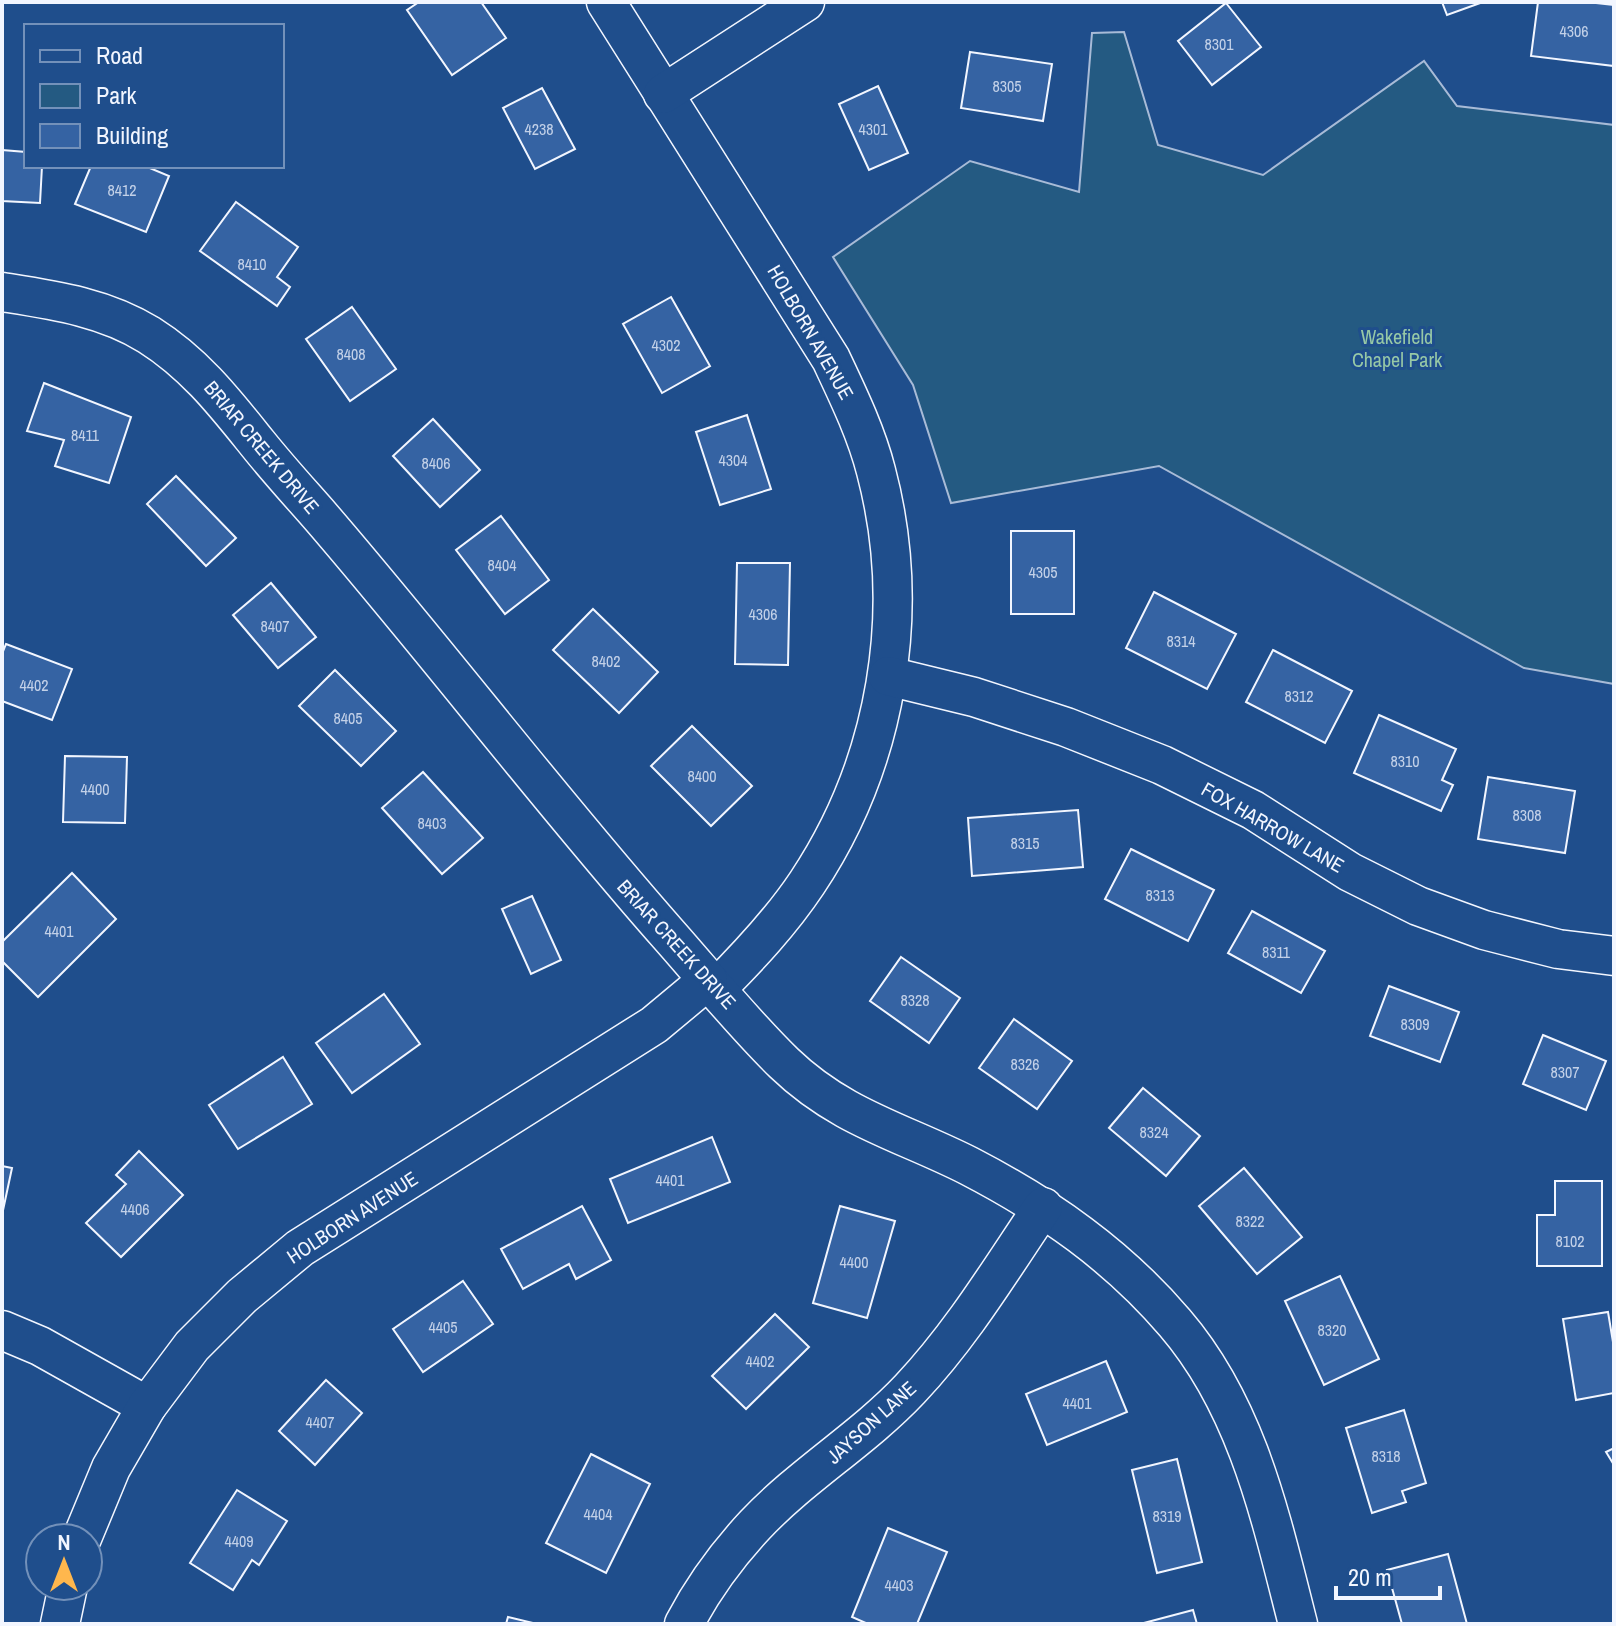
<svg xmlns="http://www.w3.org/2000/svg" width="1616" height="1626" font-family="'Archivo Narrow',sans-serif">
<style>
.green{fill:#245a82;stroke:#a8bbd7;stroke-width:2}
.building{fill:#3563a3;stroke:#f2f6ff;stroke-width:2}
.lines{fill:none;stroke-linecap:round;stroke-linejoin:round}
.minor-casing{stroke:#f2f6ff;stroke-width:41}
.minor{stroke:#1f4e8c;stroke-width:38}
.labels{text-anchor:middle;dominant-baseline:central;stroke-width:6;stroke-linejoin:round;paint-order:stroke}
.number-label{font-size:16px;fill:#c3d1e8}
.street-label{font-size:20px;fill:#f2f6ff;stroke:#1f4e8c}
.park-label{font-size:20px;fill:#97c8a6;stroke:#1f4e8c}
</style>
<rect width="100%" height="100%" fill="#1f4e8c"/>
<polygon class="green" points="1124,32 1158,145 1263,175 1424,61 1457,106 1614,125 1614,684 1524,668 1159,466 951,503 913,385 833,257 970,161 1079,192 1092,33"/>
<g class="building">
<polygon points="419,2 481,2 506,38 452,75 407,10"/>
<polygon points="1442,2 1483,2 1447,15"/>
<polygon points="1538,2 1587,2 1614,5 1614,66 1531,56"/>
<polygon points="1226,3 1261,47 1212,85 1178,41"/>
<polygon points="970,52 1052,64 1043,121 961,108"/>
<polygon points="878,86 908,153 869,170 839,104"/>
<polygon points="542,88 575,149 535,169 503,108"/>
<polygon points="2,150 26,152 26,166 42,166 40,203 2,201"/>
<polygon points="91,166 145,166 169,176 146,232 75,204"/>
<polygon points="236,202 298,247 277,277 290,287 277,306 200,251"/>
<polygon points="671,297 710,366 662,393 623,324"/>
<polygon points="352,307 396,369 350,401 306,339"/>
<polygon points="44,383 131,417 109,483 55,466 64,440 27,431"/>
<polygon points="747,415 771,489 720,505 696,432"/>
<polygon points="433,419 480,470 440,507 393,456"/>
<polygon points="176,476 236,538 206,566 147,504"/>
<polygon points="501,516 549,580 505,614 456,550"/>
<rect x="1011" y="531" width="63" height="83"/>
<polygon points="737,563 790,563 788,665 735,664"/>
<polygon points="271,583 316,637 278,668 233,615"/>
<polygon points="1154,592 1236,634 1207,689 1126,648"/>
<polygon points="593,609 658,672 619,713 553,650"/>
<polygon points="6,644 72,669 52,720 2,701 2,654"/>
<polygon points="1273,650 1352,691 1325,743 1246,702"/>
<polygon points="335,670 396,731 361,766 299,706"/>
<polygon points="1379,715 1456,749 1442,780 1453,785 1441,811 1354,773"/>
<polygon points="692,726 752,786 711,826 651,766"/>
<polygon points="65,756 127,757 125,823 63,822"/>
<polygon points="423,772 483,838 442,874 382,808"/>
<polygon points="1488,777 1575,791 1565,853 1478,839"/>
<polygon points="1078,810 1083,867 972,876 968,818"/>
<polygon points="1131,849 1214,890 1188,941 1105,899"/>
<polygon points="72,873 116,919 38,997 2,961 2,942"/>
<polygon points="532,896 561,960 531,974 502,909"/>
<polygon points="1252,911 1325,951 1301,993 1228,953"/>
<polygon points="901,957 960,998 929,1043 870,1001"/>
<polygon points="1389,986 1459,1012 1440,1062 1370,1036"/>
<polygon points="384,994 420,1044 352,1093 316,1043"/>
<polygon points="1014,1019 1072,1061 1037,1109 979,1068"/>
<polygon points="1543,1035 1606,1061 1586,1110 1523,1084"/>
<polygon points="283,1057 312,1104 238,1149 209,1105"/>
<polygon points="1143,1088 1200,1136 1166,1176 1109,1128"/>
<polygon points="712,1137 730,1182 628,1223 610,1179"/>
<polygon points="139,1151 183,1195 121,1257 86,1223 126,1184 116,1175"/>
<polygon points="2,1166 12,1168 2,1215"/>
<polygon points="1244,1168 1302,1237 1257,1274 1199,1206"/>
<polygon points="1555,1181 1602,1181 1602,1266 1537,1266 1537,1215 1555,1215"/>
<polygon points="582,1206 611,1260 576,1279 569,1264 523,1289 501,1249"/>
<polygon points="840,1206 895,1221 867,1318 813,1303"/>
<polygon points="1340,1276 1379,1359 1324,1385 1285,1301"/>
<polygon points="463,1281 493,1324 423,1372 393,1329"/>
<polygon points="1608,1312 1614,1348 1614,1393 1576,1400 1563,1319"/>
<polygon points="775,1314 809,1347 746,1409 712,1376"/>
<polygon points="1106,1361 1127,1412 1047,1445 1026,1394"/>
<polygon points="326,1380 362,1413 315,1465 279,1431"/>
<polygon points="1404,1410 1426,1483 1402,1491 1406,1502 1372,1513 1346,1428"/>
<polygon points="1614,1448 1614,1465 1606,1452"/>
<polygon points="591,1454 650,1484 606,1573 546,1543"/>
<polygon points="1177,1459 1202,1562 1157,1573 1132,1470"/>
<polygon points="237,1490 287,1521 259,1565 252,1560 233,1590 190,1563"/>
<polygon points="888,1528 947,1552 917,1624 868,1624 852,1617"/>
<polygon points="1448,1554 1467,1624 1402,1624 1387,1570"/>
<polygon points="1193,1610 1197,1624 1140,1624"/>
<polygon points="508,1617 537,1624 506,1624"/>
</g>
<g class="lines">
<defs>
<g id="minor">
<path d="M 606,2 L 831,359 C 848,395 866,432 876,471 C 913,611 887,763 807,883 C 781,922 749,956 716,989"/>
<polyline points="663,94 805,2"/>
<path d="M 2,292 C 53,300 104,307 149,335 C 195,364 225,403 258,444 C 278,469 300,493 321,517 C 439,654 548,798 668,934 C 706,977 743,1023 784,1063 C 841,1118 902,1132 969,1166 C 1048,1207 1117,1255 1175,1323 C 1248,1408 1271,1519 1298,1624"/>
<polyline points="888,676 974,697 1066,727 1162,765 1253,810 1350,872 1418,906 1484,930 1558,949 1614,956"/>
<polyline points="2,1330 40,1346 147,1406"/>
<polyline points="82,1538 111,1468 147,1406 192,1346 242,1296 300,1248 654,1025 708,980"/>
<polyline points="60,1624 68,1586"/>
<path d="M 684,1624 C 703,1588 727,1555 755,1525 C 802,1475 863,1439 910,1389 C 962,1334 1001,1269 1043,1207"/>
</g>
</defs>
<use href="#minor" class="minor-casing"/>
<use href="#minor" class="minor"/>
</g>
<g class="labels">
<g class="number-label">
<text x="1574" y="31">4306</text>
<text x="1219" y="44">8301</text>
<text x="1007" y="86">8305</text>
<text x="539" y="129">4238</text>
<text x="873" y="129">4301</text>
<text x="122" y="190">8412</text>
<text x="252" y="264">8410</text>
<text x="666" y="345">4302</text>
<text x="351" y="354">8408</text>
<text x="85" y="435">8411</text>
<text x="733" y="460">4304</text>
<text x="436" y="463">8406</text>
<text x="502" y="565">8404</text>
<text x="1043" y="572">4305</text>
<text x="763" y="614">4306</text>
<text x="275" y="626">8407</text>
<text x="1181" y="641">8314</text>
<text x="606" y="661">8402</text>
<text x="34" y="685">4402</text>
<text x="1299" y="696">8312</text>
<text x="348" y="718">8405</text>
<text x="1405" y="761">8310</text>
<text x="702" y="776">8400</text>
<text x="95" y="789">4400</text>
<text x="1527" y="815">8308</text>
<text x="432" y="823">8403</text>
<text x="1025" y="843">8315</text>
<text x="1160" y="895">8313</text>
<text x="59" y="931">4401</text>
<text x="1276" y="952">8311</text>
<text x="915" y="1000">8328</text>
<text x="1415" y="1024">8309</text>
<text x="1025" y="1064">8326</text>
<text x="1565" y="1072">8307</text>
<text x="1154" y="1132">8324</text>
<text x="670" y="1180">4401</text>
<text x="135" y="1209">4406</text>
<text x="1250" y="1221">8322</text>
<text x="1570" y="1241">8102</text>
<text x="854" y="1262">4400</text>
<text x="443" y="1327">4405</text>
<text x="1332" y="1330">8320</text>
<text x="760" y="1361">4402</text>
<text x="1077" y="1403">4401</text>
<text x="320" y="1422">4407</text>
<text x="1386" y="1456">8318</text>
<text x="598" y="1514">4404</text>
<text x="1167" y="1516">8319</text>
<text x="239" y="1541">4409</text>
<text x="899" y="1585">4403</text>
</g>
<g class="street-label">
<text transform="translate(811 332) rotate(60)">HOLBORN AVENUE</text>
<text transform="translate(262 447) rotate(50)">BRIAR CREEK DRIVE</text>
<text transform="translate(1273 827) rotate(30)">FOX HARROW LANE</text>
<text transform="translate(677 944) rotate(48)">BRIAR CREEK DRIVE</text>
<text transform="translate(352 1217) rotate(-33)">HOLBORN AVENUE</text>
<text transform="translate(871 1422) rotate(-42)">JAYSON LANE</text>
</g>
<g class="park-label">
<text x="1397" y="336">Wakefield<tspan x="1397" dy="23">Chapel Park</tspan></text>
</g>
</g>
<rect width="1616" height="1626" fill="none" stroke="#f2f6ff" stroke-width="8"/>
<rect x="24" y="24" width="260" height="144" fill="#1f4e8c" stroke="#7391ba" stroke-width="2"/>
<rect x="40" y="50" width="40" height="12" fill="#1f4e8c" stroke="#7391ba" stroke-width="2"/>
<text x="96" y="64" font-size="24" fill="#f2f6ff">Road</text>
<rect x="40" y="84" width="40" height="24" fill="#245a82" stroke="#7391ba" stroke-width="2"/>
<text x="96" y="104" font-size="24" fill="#f2f6ff">Park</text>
<rect x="40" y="124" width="40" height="24" fill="#3563a3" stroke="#7391ba" stroke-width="2"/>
<text x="96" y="144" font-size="24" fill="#f2f6ff">Building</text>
<g transform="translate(64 1562)"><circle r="38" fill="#1f4e8c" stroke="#7391ba" stroke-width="2"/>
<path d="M0-6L14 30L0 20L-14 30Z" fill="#ffb74d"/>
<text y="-12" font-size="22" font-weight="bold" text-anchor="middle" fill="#f2f6ff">N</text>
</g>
<path d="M1336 1586v12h104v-12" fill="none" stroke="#f2f6ff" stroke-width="4"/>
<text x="1348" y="1586" font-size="24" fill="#f2f6ff" stroke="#1f4e8c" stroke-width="6" paint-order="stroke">20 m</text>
</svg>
